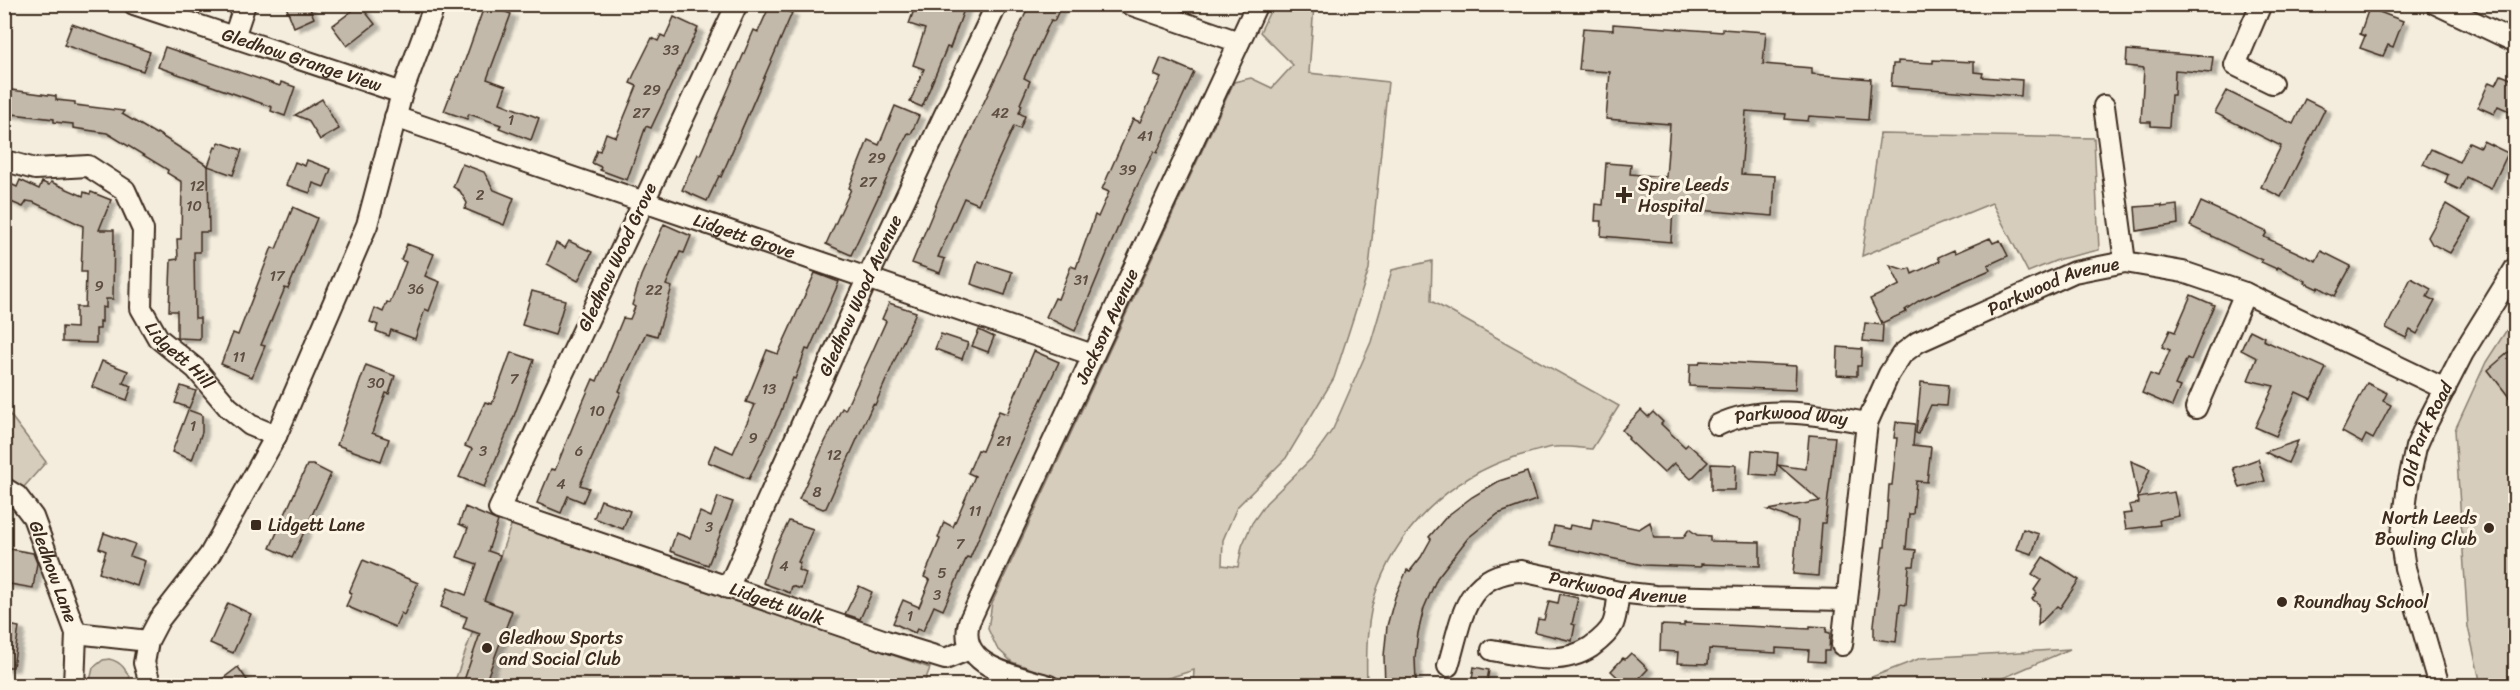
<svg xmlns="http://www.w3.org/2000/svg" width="2520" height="690" font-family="Sriracha,sans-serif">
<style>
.green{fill:#d6cdbd;stroke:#887c6e;stroke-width:1.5}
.building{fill:#c3b9aa;stroke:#3b2a1e;stroke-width:1.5;filter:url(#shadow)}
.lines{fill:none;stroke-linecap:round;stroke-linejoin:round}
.minor-casing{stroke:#3b2a1e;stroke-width:24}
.minor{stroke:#fcf5e5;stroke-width:20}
.poi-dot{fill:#3b2a1e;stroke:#fcf5e5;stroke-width:2}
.labels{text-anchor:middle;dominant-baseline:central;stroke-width:6;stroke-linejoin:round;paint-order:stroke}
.number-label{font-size:15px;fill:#5d4e41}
.street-label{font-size:18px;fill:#3b2a1e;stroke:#fcf5e5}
.poi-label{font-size:18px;fill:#3b2a1e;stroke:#fcf5e5;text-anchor:start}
</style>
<defs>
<filter id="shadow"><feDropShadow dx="6" dy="4" stdDeviation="1.5" flood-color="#0004"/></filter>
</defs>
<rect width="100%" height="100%" fill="#f4eddd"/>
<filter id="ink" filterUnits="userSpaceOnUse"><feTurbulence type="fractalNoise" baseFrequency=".0167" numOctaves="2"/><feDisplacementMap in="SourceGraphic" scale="12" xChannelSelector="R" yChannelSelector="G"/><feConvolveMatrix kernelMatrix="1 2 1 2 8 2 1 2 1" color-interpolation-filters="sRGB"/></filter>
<g filter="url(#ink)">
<g class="green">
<path d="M 1273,5 L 1314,5 L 1309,73 L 1388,82 L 1369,269 L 1334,378 L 1286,458 L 1237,507 L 1223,540 L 1222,565 L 1238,567 L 1242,546 L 1252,523 L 1266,503 L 1313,457 L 1333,429 L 1371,342 L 1392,270 L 1432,261 L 1431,301 L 1619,406 L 1592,449 C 1580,448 1567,446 1555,447 C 1547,447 1537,451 1529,453 C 1460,470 1403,520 1378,586 C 1366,618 1366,653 1367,685 L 1193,685 L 1194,670 L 1146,685 L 1078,685 L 1012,662 L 997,648 L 988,629 L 992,603 L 1234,82 L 1251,78 L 1272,88 L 1293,65 L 1260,32 Z"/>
<polygon points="1880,134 2094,138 2099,250 2060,259 2028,272 1992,203 1862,256"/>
<polygon points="2515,317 2515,685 2481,685 2468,627 2455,430 2486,362"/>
<polygon points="4,407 46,462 23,488 5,477"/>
<polygon points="512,523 930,668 923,686 453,686"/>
<polygon points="2070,649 1987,685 1851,685 1921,658"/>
<path d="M 109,659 C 124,662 127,673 133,685 L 89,685 L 93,668 L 103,660 Z"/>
</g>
<g class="building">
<polygon points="285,4 308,4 314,18 294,27"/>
<polygon points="485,4 511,14 487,79 506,86 500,103 539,118 531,140 499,128 501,125 469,114 467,119 444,111 457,77 459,77"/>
<polygon points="916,4 966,4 950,48 947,47 922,107 910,102 924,69 913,65 925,29 909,24"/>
<polygon points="1030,4 1062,4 1054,21 1051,20 1024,78 1030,81 1020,104 1022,105 1019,113 1025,116 1020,129 1014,126 978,204 964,198 938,257 945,259 940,273 912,263 938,200"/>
<polygon points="360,5 375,24 347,46 332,26"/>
<polygon points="770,5 792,13 721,177 719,176 707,201 682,190 698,154 700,155 754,30 758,32"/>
<polygon points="2369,8 2403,21 2393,47 2388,45 2383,56 2360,48 2365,36 2360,34"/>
<polygon points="674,17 698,28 651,128 646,126 627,180 600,170 601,167 592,163 597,150 600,151 606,133 616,137 637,86 630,83 637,68 652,38 658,41 661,35 665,37"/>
<polygon points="72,24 150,52 143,71 64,45"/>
<polygon points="1613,24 1722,32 1722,29 1766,32 1763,64 1812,68 1812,74 1871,79 1868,120 1809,116 1808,121 1785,119 1786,114 1746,111 1741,174 1775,176 1773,216 1673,208 1671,242 1601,236 1602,221 1595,221 1596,204 1603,205 1606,163 1631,165 1630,174 1666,177 1670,124 1606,119 1610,72 1579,70 1583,28 1613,30"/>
<polygon points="165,47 280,86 281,82 295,87 285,116 271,111 272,107 158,67"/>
<polygon points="2127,50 2213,57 2211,73 2175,70 2174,95 2171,95 2169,127 2151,126 2151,122 2141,122 2144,68 2126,66"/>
<polygon points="1161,58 1194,72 1157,153 1154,151 1123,215 1075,331 1046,317 1055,298 1058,299 1071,266 1076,268 1095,215 1098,217 1109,192 1102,189 1133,119 1140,122 1161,78 1154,75"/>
<polygon points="1933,60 1974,62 1974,72 1983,73 1982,77 2022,80 2021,96 1891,86 1893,64 1898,64 1898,61 1933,63"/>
<polygon points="2501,75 2516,81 2516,114 2498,106 2494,114 2478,107 2489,82 2496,85"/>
<polygon points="4,89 56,96 56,100 75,102 75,105 124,111 122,114 156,134 157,133 208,166 215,147 217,148 219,142 242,150 233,175 208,166 209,232 200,232 200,252 194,252 195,318 200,318 200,339 177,338 177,311 169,311 171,260 178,259 177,239 181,239 182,182 167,173 168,170 107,133 73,128 73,124 54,122 54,119 4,113"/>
<polygon points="2227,91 2293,124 2305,99 2325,109 2281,197 2261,187 2281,146 2215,113"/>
<polygon points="322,99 339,129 320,140 308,120 295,115"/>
<polygon points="895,106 919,116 911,134 908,133 851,255 826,244 851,189 849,188 868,140 879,145"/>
<polygon points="2483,141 2508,153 2491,189 2466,177 2460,190 2445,183 2448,175 2423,164 2431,149 2459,162 2469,142 2480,147"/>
<polygon points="307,160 331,169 324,187 313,183 310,193 286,185 295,162 305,166"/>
<polygon points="462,164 484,172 494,190 514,198 504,225 465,209 467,203 460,191 453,187"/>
<polygon points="20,180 39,189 42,182 49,185 51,182 83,196 84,192 90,194 91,192 111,200 99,230 114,230 113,299 106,299 106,308 102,307 102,322 100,321 100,329 96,329 96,343 62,342 62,327 76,328 76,307 85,307 86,272 81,272 83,226 33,202 27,201 23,207 4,199 4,181 17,187"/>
<polygon points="2201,202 2267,232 2264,237 2316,261 2321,251 2351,266 2335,296 2319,287 2318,289 2305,283 2306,281 2278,267 2277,269 2261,262 2262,260 2190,226"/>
<polygon points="2446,204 2471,219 2450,253 2432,244 2428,237"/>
<polygon points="2162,205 2162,207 2177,205 2178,224 2137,231 2135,207"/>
<polygon points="293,207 317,218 288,289 285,288 261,345 265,346 252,377 221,364 233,333 238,335 272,247 276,249"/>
<polygon points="664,224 691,236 684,253 680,252 666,285 672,287 657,336 646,333 619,391 621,392 580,485 589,488 583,502 568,496 561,513 537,503 551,469 555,470 579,411 593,379 597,381 623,318 630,319 635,307 632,305 641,276"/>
<polygon points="1990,238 1993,243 2000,240 2008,256 1988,265 1990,270 1920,300 1905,310 1906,312 1882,323 1870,299 1900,285 1890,265 1905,270 1910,268 1912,274 1940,261 1938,257 1954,250 1955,253"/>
<polygon points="569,241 592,252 578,281 547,264 556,243 565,248"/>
<polygon points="407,244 434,254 425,276 440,282 429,311 425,309 415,339 391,330 389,336 376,331 378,325 370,322 375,308 383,312 387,302 390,303 406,262 401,260"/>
<polygon points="978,261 1012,272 1005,295 971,284"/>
<polygon points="815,273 839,282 809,350 806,349 795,379 793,378 780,414 749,479 708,462 715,445 733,453 755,405 746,402 767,350 778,354"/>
<polygon points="2411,278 2431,289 2427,297 2435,301 2417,334 2410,330 2406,338 2386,328"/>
<polygon points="532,291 565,300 555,335 522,325"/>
<polygon points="2191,295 2214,305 2191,360 2187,358 2175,385 2180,387 2172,406 2142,393 2150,374 2158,377 2170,350 2162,347 2170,330 2175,332"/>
<polygon points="889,303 916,312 875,405 873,404 826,508 823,509 799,499 825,442 842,408 845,410 869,359 886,321 882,319"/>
<polygon points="1865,323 1883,325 1882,343 1863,341"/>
<polygon points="979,330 994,337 988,352 972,346"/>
<polygon points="2250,330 2264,337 2263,340 2326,368 2311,399 2296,392 2276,436 2255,427 2274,386 2248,380 2257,358 2241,350"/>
<polygon points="941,334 968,343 962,359 935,349"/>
<polygon points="2516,346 2516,406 2488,370"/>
<polygon points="1838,347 1862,349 1861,366 1857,366 1857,376 1837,375"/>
<polygon points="1034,351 1059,362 1000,487 970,558 967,557 943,610 934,606 923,631 917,629 915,633 893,623 903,600 919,607 930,580 924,577 940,539 938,538 944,522 953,527 975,476 968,473 978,450 982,451 999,411 1007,414"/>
<polygon points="511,352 534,360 514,416 484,487 459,477 472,449 465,446 485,402 492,404"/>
<polygon points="102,361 128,371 123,383 132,386 127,400 92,387"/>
<polygon points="1700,361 1796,366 1795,390 1689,386 1690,364 1699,364"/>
<polygon points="366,365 395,376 389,394 386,393 372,433 389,439 381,461 337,445"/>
<polygon points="1921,382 1948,385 1946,406 1931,405 1918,434 1916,433"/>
<polygon points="2367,383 2387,393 2383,401 2391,405 2373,439 2366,435 2362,443 2342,432"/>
<polygon points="181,386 196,391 189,408 175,403"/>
<polygon points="188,410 202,415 202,432 192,460 172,452"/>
<polygon points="1641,410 1648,417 1653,412 1663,422 1661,424 1685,447 1688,444 1708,462 1691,479 1674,463 1664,473 1628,439 1629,438 1622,430"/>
<polygon points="1896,422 1915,424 1913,445 1931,447 1927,482 1916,481 1913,514 1909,514 1906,549 1916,550 1914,566 1909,566 1906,605 1900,604 1896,642 1874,639 1874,625 1883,547 1885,547 1889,485 1892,485 1897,438 1894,438"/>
<polygon points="1809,435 1835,437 1825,523 1822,523 1818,576 1793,574 1798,521 1768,510 1820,501 1778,465 1806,469"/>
<polygon points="2298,441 2288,463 2265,452"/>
<polygon points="1752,450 1778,453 1776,476 1750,474"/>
<polygon points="2258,459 2265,481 2240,488 2233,468"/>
<polygon points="2131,461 2150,469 2138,498"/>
<polygon points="1711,464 1736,465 1735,490 1711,490"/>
<polygon points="307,465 313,465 331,474 292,558 270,548"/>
<polygon points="1527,472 1536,500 1498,514 1468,538 1437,578 1424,608 1418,633 1415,658 1416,682 1385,686 1384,656 1387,626 1395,597 1407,570 1410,571 1421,557 1431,539 1429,537 1447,516 1472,497 1499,481"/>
<polygon points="2174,492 2179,516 2159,520 2160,525 2126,529 2123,514 2131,513 2129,505 2139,503 2138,498"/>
<polygon points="718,497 733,502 708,565 670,551 676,533 690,538 700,512 711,517"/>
<polygon points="601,500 630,511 623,529 594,518"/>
<polygon points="465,507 498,521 488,551 500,555 484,600 512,611 484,686 462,686 480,634 463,628 467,617 441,607 448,588 466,595 477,564 457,557 468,528 459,524"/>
<polygon points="1593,519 1639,529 1650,522 1654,538 1683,538 1689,529 1697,535 1710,536 1710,541 1760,542 1760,566 1701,564 1701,567 1643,565 1550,545 1554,526 1569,529 1570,525 1591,529"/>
<polygon points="789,521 813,529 798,562 800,563 798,570 806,573 801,589 792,586 790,593 763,583 773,553"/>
<polygon points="2023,529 2039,534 2032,554 2016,549"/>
<polygon points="104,533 135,544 130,556 145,561 137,586 99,573 106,551 99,548"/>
<polygon points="4,548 33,553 37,563 33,588 4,583"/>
<polygon points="2043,557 2079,580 2060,608 2057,606 2038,625 2039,604 2032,599 2037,593 2034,590 2041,580 2032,574"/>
<polygon points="363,560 418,583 404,615 401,613 395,627 346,606 352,593 349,592"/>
<polygon points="859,586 872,592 860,619 845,614"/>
<polygon points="1560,594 1578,598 1572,624 1575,625 1572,641 1535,632 1538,619 1544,620 1549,601 1558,603"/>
<polygon points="228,603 251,614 233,653 210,643"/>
<polygon points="1684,623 1810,629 1810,626 1827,627 1826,632 1830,633 1829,651 1824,651 1824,662 1808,661 1809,650 1776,648 1776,653 1709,649 1708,664 1677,663 1678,652 1660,651 1661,625 1684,626"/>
<polygon points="4,624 19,627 13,667 4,667"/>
<polygon points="1631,653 1648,669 1632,686 1627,686 1611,671 1623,658 1625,659"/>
<polygon points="238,667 251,686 213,686"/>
<polygon points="1474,667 1489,670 1486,686 1471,686"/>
</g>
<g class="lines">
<defs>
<g id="minor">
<path id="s1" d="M 134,4 L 402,93"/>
<path id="s2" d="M 737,4 L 499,509 L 886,641 L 945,659 L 970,649"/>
<polyline points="1129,4 1239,42"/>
<polyline points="2261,4 2235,65 2272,83"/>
<polyline points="2436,4 2516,42"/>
<polyline points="234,37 245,4"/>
<polyline points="2104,106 2125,262"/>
<path id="s3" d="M 395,117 L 1093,355"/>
<path id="s4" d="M 9,162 L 35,169 L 88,166 L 125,190 L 143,230 L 141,308 L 158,338 L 196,369 L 228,407 L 250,425 L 276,436"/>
<polyline points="2196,408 2245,293"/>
<path id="s5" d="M 1718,425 C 1762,403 1820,415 1867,423"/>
<path id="s6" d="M 4,488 L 17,496 L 33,517 L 76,633 L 74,686"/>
<path id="s7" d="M 728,588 L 868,277 L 997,4"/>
<polyline points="76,633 148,641"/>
<path id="s8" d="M 1842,645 L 1867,423 L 1889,374 L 1902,354 L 1918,342 L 2074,272 L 2125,262 L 2183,272 L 2245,293 L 2445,389"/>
<path d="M 1492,650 C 1525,656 1561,667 1591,647 C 1599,641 1609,633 1613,624 C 1617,614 1617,602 1619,592"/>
<path id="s9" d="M 1448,666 C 1462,621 1463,574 1521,571 L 1619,592 L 1655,596 L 1846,600"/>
<polyline points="151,686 144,663 148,641 159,620 209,556 276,436 367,225 402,93 435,4"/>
<path id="s10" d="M 1049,686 C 1016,675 957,668 969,622 L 1257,4"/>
<path id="s11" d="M 2439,686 L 2405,568 L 2401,543 L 2408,485 L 2416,447 L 2424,429 L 2463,353 L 2516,267"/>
</g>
</defs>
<use href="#minor" class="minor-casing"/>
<use href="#minor" class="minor"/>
</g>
</g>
<g class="poi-dot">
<path d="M1621 186h6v6h6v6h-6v6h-6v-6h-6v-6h6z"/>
<rect x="250" y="519" width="12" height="12" rx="3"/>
<circle cx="2489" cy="528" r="6"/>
<circle cx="2282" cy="602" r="6"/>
<circle cx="487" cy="648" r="6"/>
</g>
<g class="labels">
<g class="number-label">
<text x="671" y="50">33</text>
<text x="652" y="90">29</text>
<text x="641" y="113">27</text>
<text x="1000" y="113">42</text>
<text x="511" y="120">1</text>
<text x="1145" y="136">41</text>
<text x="877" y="158">29</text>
<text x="1128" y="170">39</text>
<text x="868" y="182">27</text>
<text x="197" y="186">12</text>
<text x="480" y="195">2</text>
<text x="194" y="206">10</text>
<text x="277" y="276">17</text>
<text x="1081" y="280">31</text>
<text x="99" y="286">9</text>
<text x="416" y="289">36</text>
<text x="654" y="290">22</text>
<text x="239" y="357">11</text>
<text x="514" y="379">7</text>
<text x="376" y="383">30</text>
<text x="769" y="389">13</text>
<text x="597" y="411">10</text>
<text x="193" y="426">1</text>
<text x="753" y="438">9</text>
<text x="1004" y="441">21</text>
<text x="483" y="451">3</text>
<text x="579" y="451">6</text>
<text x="834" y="455">12</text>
<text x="561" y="484">4</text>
<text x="817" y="492">8</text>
<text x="975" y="511">11</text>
<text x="709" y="527">3</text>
<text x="960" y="544">7</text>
<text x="784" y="566">4</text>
<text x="942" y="573">5</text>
<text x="937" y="595">3</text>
<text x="910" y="616">1</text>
</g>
<g class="street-label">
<text stroke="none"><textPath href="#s1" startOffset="177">Gledhow Grange View</textPath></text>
<text stroke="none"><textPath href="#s3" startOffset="369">Lidgett Grove</textPath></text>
<text transform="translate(617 257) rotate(-65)">Gledhow Wood Grove</text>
<text stroke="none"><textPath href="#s8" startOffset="468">Parkwood Avenue</textPath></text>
<text stroke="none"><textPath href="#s7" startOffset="321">Gledhow Wood Avenue</textPath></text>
<text stroke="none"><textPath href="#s10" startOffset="442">Jackson Avenue</textPath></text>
<text stroke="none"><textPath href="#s4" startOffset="308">Lidgett Hill</textPath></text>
<text stroke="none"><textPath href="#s5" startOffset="75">Parkwood Way</textPath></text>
<text stroke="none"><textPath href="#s11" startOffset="261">Old Park Road</textPath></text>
<text stroke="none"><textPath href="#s6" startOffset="100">Gledhow Lane</textPath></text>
<text stroke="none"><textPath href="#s9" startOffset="230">Parkwood Avenue</textPath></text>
<text stroke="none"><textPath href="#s2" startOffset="852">Lidgett Walk</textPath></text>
</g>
<g class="poi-label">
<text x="1638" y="185">Spire Leeds<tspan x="1638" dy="21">Hospital</tspan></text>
<text x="2477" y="518" text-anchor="end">North Leeds<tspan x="2477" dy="21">Bowling Club</tspan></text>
<text x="268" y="525">Lidgett Lane</text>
<text x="2294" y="602">Roundhay School</text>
<text x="499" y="638">Gledhow Sports<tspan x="499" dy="21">and Social Club</tspan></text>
</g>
</g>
<rect width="2520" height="690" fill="none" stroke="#fcf5e5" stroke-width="24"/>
<rect x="12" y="12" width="2496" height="666" fill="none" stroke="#3b2a1e" stroke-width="2" filter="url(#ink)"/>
</svg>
